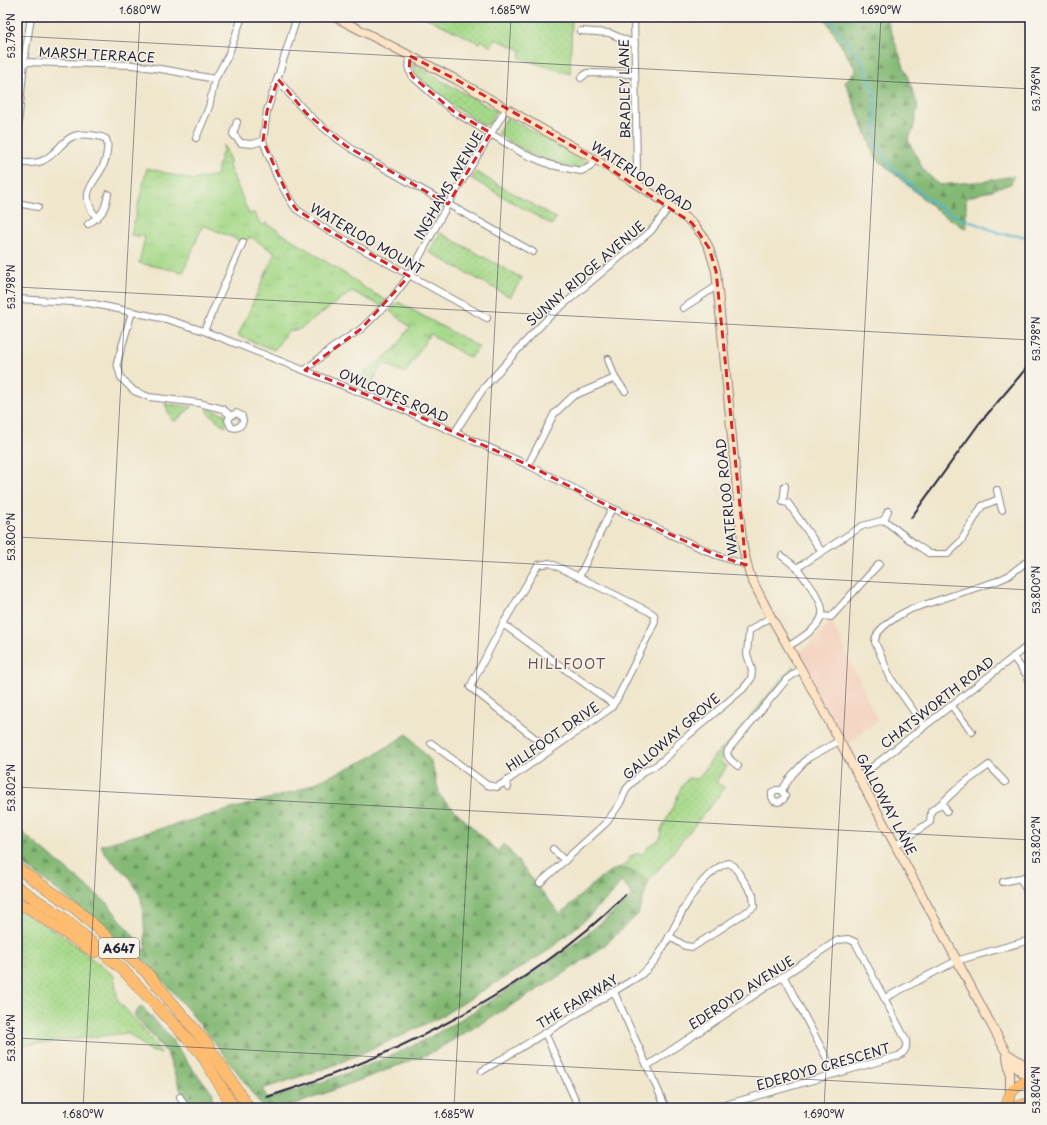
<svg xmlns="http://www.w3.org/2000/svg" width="1047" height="1125" font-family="'Playpen Sans',sans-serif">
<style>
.built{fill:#f4d3c1}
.grass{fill:url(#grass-dots);stroke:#647e62}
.forest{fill:url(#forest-firs);stroke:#536e58;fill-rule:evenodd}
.park{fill:url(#park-tufts);stroke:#647e62}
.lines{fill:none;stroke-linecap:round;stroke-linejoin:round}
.stream{stroke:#52b4d1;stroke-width:2}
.street-casing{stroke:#888484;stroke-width:8}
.secondary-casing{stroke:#888484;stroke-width:10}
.highway-casing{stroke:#888484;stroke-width:12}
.street{stroke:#fff;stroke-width:6}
.secondary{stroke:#fee4c5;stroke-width:8}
.highway{stroke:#fdbc6f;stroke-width:11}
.rail{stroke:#22223b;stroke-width:2}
.marked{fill:none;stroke:#d62828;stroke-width:3;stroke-dasharray:8 5;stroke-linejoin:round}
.ticks{fill:none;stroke:#22223b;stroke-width:1;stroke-opacity:0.45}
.labels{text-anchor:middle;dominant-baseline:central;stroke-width:3;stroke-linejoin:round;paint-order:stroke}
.shield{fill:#f7f3e8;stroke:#62616f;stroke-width:1}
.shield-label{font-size:12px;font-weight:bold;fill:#22223b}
.street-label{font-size:13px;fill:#22223b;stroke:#f7f3e8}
.neighbourhood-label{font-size:14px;letter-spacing:1px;fill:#6d5058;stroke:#f7f3e8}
.neatline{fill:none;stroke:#22223b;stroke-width:1.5}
.ticks-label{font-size:10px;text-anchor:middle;fill:#22223b}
</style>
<defs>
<pattern id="grass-dots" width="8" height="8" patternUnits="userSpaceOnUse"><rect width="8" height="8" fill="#a6d989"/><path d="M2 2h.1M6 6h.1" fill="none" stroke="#8fba77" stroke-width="1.8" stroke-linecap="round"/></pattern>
<pattern id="forest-firs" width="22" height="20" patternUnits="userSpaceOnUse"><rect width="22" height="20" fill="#84b975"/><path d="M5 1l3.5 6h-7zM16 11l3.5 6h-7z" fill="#6c9661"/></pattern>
<pattern id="park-tufts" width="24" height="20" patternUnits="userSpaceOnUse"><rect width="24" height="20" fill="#a6d989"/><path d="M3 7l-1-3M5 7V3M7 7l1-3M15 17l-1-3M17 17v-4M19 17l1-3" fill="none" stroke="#8fba77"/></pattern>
</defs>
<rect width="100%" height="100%" fill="#f7f3e8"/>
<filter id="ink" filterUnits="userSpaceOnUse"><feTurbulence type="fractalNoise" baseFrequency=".025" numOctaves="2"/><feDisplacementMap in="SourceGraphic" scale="8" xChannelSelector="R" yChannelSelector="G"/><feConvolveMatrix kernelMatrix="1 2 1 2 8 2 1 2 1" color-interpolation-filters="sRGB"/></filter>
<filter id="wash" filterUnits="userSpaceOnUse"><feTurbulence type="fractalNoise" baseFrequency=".012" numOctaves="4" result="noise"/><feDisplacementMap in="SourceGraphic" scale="16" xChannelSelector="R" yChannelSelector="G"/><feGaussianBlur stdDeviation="0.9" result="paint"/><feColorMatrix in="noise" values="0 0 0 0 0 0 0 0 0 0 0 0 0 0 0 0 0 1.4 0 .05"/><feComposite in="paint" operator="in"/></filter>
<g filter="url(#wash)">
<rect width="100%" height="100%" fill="#efe6cc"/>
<polygon class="built" points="832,621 877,720 844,748 795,658"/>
<g class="grass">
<polygon points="425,17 572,17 570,74 520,58 521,50 495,39 491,47 481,40 479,43"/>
<polygon points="412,64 496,111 489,124 484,125 450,104 438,95 415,73"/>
<path d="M 507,117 L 588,163 L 582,168 C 551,168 524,150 499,135 L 498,132 Z"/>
<polygon points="476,172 556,218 552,225 472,179"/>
<polygon points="440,233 522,278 510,297 429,252"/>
<polygon points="165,404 192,407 175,421 172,420"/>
<polygon points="208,409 225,414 226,426 225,427 207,412"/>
<polygon points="793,666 795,669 793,671 720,755 722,757 721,761 722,764 727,766 716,782 725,788 649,881 629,870 617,869 626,864 629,858 635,854 643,854 649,846 660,839 661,830 675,803 681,787 688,778 698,779 715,755 729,742"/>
<polygon points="17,910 61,934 114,976 118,1001 140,1025 161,1053 150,1051 128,1033 17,1046"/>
</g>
<g class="forest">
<polygon points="824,17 886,17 918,106 913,130 908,140 923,169 939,185 986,181 1013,176 1011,184 966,198 966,229 940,213 876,158 845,82 856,70"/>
<path d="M 407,734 L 431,761 L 440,796 L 497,851 L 504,844 L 560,914 C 574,904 602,871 617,869 C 629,868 640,875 649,881 L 638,914 L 604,946 L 559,977 L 431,1053 L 286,1108 L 263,1108 C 227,1056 187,1007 144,959 L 141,963 L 71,901 L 17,859 L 17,828 L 108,904 L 146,952 L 143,907 L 140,895 L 130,878 L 105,854 L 101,845 L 297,791 L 368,759 ZM 621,882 L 633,895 C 596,929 555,959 513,986 C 484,1005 455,1024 424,1040 C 375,1065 321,1083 268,1099 L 262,1089 L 330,1067 L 401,1036 L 440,1017 L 546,952 L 586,919 L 611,895 Z"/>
<polygon points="141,1006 167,1033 194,1071 213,1093 211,1103 186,1105 167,1053 134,1015"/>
</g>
<g class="park">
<polygon points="224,145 230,161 229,166 249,214 254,213 262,226 266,223 353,279 363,287 389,302 384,307 352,291 300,329 288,331 274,350 238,336 275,253 251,237 243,242 203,225 183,272 139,263 145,237 131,235 147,168 193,180 216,175"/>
<polygon points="398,302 479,347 470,358 430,334 405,373 383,363 370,388 356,383 366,371 395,349 410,327 390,311"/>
</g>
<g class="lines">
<polyline class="stream" points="828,17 852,49 859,56 875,93 876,145 892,168 913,187 944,211 1002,234 1030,237"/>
</g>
</g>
<g filter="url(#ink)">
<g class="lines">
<defs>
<g id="street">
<polyline points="297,17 267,111 263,141 277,177 290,200 296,209 324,228 487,318"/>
<polyline points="581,31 609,33 635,44"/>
<polyline points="410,56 409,70 413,77 431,93 453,111 524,154 551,165 581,171 590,167 595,159"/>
<polyline points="24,62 133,65 167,70 215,79"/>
<polyline points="581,78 587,73 635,74"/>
<path d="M 278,79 C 301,112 332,137 366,158 L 533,252"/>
<polyline points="237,122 233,134 241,143 252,144 263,141"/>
<polyline points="17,136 24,62 31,17"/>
<polyline points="196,138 209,107 215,79 228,56 242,17"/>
<path d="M 17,162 C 25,163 35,164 42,161 C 62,152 63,131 90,135 C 96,136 101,136 106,139 C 108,143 108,146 107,151 C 105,181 72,187 97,218"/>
<polyline points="634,182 637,168 634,17"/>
<polyline points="17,203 38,207"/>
<path d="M 88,224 C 102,215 105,211 108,194"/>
<polyline points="17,299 89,303 166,319 204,331 402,409 528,465 612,508 716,555 746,565"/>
<polyline points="683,308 717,286"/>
<path d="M 132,312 L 117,363 L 121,378 L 134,391 L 149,397 L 199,403 L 223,409 L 231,416 L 228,420 L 231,427 C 237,429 241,427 243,421 L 242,416 L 236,413 L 231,416"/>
<polyline points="204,331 243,242"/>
<polyline points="305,370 332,348 361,329 389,302 409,276 448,204 506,109"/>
<polyline points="615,378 625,391"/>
<polyline points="455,432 483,389 524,343 550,316 651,231 670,206"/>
<polyline points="528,465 554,414 573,396 615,378 608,359"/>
<polyline points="785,486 783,502 788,503 822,552"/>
<polyline points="997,490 999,499"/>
<polyline points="884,520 888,511"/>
<polyline points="782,556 797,568"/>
<polyline points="822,616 831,617 879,564"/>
<polyline points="503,624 613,704"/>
<path d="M 789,646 C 837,617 827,608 797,568 L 862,526 L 884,520 L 915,544 L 930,554 L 948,554 L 961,541 L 982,506 L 999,499 L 1002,510"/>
<polyline points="1013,657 1026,674 1030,684"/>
<polyline points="951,705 972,732"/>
<path d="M 924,726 L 891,679 L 875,642 C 874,629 900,614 911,609 L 997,581 L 1008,576 L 1030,559"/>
<polyline points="431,743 487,785 497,787 505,782 508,787"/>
<polyline points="550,750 470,687 503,624 538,565 550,563 579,577"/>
<path d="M 738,766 C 733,762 725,757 728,750 L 787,679 L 801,669"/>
<polyline points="858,778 1030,644"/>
<polyline points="505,782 611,708 617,699 655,622 654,615 650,612 579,577 612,508"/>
<polyline points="782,790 776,790 772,792 772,797 774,801 778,802 783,800 785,796 782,790 792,775 808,758 839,741"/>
<polyline points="942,803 947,811"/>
<polyline points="896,845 930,822 931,811 942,803 959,787 989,765 1005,782"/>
<polyline points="553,849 565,861"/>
<polyline points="1030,875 1020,878 1030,897"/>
<polyline points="1003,882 1020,878"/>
<polyline points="540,883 607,822 620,803 627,788 643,772 657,765 670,754 679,743 743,689 751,679 752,670 747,654 749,631 771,617"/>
<polyline points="784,977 835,1074"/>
<polyline points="614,992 666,1108"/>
<polyline points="885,998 956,961 1030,940"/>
<polyline points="545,1033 579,1108"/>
<path d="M 647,1066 L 838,940 L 848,939 L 855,942 L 906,1040 C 907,1047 905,1053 898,1056 L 714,1108"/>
<path d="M 482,1071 L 641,975 C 646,970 652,965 656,959 C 676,930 686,892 715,870 C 719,867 723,864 728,863 L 734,866 L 753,895 L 754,907 L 693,947 L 685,946 L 669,936"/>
<polyline points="180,1097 186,1108"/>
</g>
<g id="secondary">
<polyline points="335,17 457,80 634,182 666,203 692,223 703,236 709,248 716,271 740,521 743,548 750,576 771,617 801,669 1007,1054 1016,1067 1030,1080"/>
<polyline points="1009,1055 1030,1068"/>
<polyline points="1007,1057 1010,1073 1010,1094"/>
</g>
<g id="highway">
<polyline points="17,868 75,908 146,972 207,1044 249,1108"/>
<polyline points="17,887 62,917 122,969 200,1052 234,1108"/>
<polyline points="17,903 29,908 94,952"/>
<path d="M 1007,1108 C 1007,1094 1016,1084 1030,1080"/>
<polyline points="1012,1108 1030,1103"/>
</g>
</defs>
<use href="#street" class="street-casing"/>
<use href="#secondary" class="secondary-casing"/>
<use href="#highway" class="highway-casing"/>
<use href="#street" class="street"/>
<use href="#secondary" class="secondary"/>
<use href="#highway" class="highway"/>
<g class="rail">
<polyline points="911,518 978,425 1030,364"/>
<path d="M 267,1097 C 382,1061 494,1007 587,930 C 600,919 613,907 625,895"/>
<polyline points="209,1108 215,1107"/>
</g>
</g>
</g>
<path class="marked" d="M 410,56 L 457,80 L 595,159 L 692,223 L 709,248 L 716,271 L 746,565 L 716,555 L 612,508 L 528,465 L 402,409 L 305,370 L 361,329 L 409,276 L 324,228 L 296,209 L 290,200 L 263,141 L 267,111 L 278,79 L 306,113 L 346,146 L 448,204 L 491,133 L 453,111 L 413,77 L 409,70 Z"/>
<path class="ticks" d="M 17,36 L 1030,89M 17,287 L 1030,340M 17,537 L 1030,590M 17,787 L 1030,840M 17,1038 L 1030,1091M 83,1108 L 140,17M 454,1108 L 511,17M 824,1108 L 881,17"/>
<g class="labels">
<rect class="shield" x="99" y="938" width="40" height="20" rx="3"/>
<g class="shield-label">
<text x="119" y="948">A647</text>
</g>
<g class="street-label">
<text transform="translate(97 54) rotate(3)">MARSH TERRACE</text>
<text transform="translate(624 89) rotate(-91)">BRADLEY LANE</text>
<text transform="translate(642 176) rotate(33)">WATERLOO ROAD</text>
<text transform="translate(448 185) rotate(-60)">INGHAMS AVENUE</text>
<text transform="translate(367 238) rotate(30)">WATERLOO MOUNT</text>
<text transform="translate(585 273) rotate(-41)">SUNNY RIDGE AVENUE</text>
<text transform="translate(394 395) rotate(23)">OWLCOTES ROAD</text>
<text transform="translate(726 497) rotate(-96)">WATERLOO ROAD</text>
<text transform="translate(937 702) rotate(-38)">CHATSWORTH ROAD</text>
<text transform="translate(552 736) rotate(-35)">HILLFOOT DRIVE</text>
<text transform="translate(671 736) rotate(-41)">GALLOWAY GROVE</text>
<text transform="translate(887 804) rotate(62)">GALLOWAY LANE</text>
<text transform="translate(741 992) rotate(-33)">EDEROYD AVENUE</text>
<text transform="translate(577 1001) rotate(-31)">THE FAIRWAY</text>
<text transform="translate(823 1066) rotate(-16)">EDEROYD CRESCENT</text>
</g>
<g class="neighbourhood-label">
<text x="567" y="663">HILLFOOT</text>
</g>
</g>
<rect width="1047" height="1125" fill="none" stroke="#f7f3e8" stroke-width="44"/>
<rect x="22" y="22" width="1003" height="1081" class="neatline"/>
<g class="ticks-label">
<text x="140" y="14">1.680°W</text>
<text x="510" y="14">1.685°W</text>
<text x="881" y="14">1.690°W</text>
<text transform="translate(11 36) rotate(-90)" y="4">53.796°N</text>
<text transform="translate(1036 89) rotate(-90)" y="4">53.796°N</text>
<text transform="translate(11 287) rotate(-90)" y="4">53.798°N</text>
<text transform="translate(1036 339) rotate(-90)" y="4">53.798°N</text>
<text transform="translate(11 537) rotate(-90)" y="4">53.800°N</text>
<text transform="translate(1036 590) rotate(-90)" y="4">53.800°N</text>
<text transform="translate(11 788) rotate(-90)" y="4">53.802°N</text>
<text transform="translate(1036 840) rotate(-90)" y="4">53.802°N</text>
<text transform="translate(11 1038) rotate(-90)" y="4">53.804°N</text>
<text transform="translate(1036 1090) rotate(-90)" y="4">53.804°N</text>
<text x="83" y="1118">1.680°W</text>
<text x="454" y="1118">1.685°W</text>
<text x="824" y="1118">1.690°W</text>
</g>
</svg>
